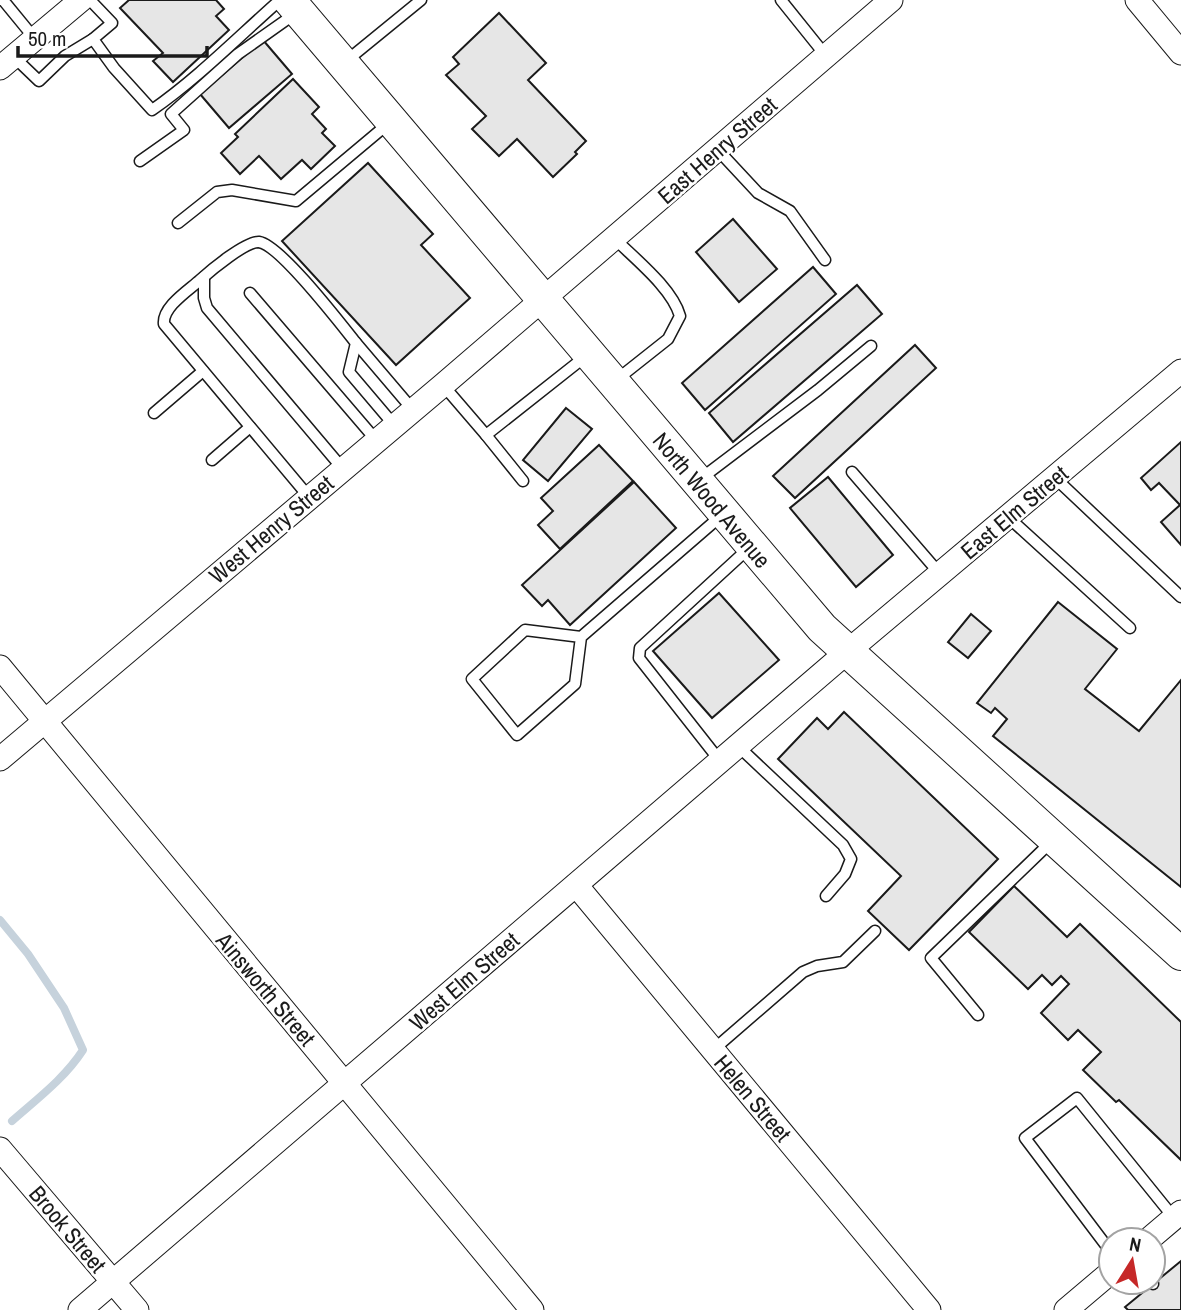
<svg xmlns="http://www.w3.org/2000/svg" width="1181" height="1310" font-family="'Archivo Narrow',sans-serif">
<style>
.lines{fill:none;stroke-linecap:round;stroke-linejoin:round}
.stream{stroke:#c6d2dc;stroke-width:8}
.building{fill:#e6e6e6;stroke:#1a1a1a;stroke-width:2}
.service-casing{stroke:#1a1a1a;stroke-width:13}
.minor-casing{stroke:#1a1a1a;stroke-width:25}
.secondary-casing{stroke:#1a1a1a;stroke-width:34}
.service{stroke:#fff;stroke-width:10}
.minor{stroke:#fff;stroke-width:23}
.secondary{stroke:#fff;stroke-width:32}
.labels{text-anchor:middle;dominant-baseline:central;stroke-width:5;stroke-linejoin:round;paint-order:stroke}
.street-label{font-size:23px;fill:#1a1a1a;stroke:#fff}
</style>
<rect width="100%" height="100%" fill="#fff"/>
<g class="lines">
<path class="stream" d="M 0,920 L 28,954 L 64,1008 L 83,1050 C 65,1078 37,1099 12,1121"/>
</g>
<g class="building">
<polygon points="129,0 216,0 224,9 216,16 229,30 173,82 153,61 163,53 120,8"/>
<polygon points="499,13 546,63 528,80 586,141 575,152 577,154 553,177 517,139 499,156 472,129 486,116 446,75 459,64 453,57"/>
<polygon points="263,40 292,74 229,128 200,94"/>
<polygon points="293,79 319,107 312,114 326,129 322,133 335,146 311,169 302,160 281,179 259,156 240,174 221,153 238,137 235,134"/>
<polygon points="368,163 433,234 421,245 470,298 396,365 282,241"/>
<polygon points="733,219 777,269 739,302 696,252"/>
<polygon points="813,267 836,294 705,410 682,383"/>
<polygon points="857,285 882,314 733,442 709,413"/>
<polygon points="915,345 936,368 795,498 773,476"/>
<polygon points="566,408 592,429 548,481 523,460"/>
<polygon points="1181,442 1181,545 1161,522 1180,505 1159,483 1151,490 1141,478"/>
<polygon points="599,445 633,481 560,549 538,525 553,511 541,498"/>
<polygon points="828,477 893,555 856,587 790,508"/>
<polygon points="634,482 676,528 570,625 548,600 542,606 522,585"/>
<polygon points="719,593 779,660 712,718 653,651"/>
<polygon points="1058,602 1117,649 1085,689 1139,731 1181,680 1181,887 993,736 1007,719 995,708 991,713 977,703"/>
<polygon points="971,614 991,631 968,658 948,642"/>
<polygon points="844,712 998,859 909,950 868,911 901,876 778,759 817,718 828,729"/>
<polygon points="1014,886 1067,937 1080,924 1181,1022 1181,1160 1119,1100 1116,1102 1083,1070 1101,1052 1078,1030 1068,1040 1041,1013 1069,984 1061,976 1052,985 1042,975 1028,989 969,932"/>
<polygon points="1181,1261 1181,1310 1128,1310 1125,1307"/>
</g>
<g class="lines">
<defs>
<g id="service">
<polyline points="3,0 35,39"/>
<path d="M 90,0 L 112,23 L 93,39 L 114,68 L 152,110 C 198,78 238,37 280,0"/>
<polyline points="781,0 826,56"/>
<polyline points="14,57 39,81 65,56 93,39"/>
<polyline points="345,62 421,0"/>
<polyline points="717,149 758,193 790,211 825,260"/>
<polyline points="140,161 184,130 171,114 238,54 296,13"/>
<polyline points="178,223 217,192 232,190 296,201 389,123"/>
<path d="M 614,238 C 635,259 672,288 680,316 L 668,339 L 615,381"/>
<polyline points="204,277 204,298 207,308 343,469"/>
<polyline points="250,293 376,440"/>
<polyline points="356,343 413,410"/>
<polyline points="443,385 486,435 586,356"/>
<polyline points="154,413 203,371"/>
<polyline points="486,435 523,481"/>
<polyline points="212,460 250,427"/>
<polyline points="852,472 940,574"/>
<polyline points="1054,477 1181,597"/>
<polyline points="699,480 818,390 871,346"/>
<path d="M 309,497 L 164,324 C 162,307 189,290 200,280 C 211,270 246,241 259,242 C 280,245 340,323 356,343 L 349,372 L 394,425"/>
<polyline points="1008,517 1130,628"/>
<polyline points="581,637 525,630 472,679 517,735 575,684 581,637 722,515"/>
<polyline points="738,746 843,845 851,859 845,874 826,896"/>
<polyline points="720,761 639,658 640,648 749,548"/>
<polyline points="978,1015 931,958 1051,842"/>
<polyline points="713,1050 803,972 817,966 843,962 875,931"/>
<polyline points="1111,1252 1025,1138 1077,1098 1174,1218"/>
<polyline points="1151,1282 1153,1284"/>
</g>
<g id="minor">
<polyline points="1137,0 1181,53"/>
<polyline points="0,68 81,0"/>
<polyline points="0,667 532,1310"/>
<polyline points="0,759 443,385 891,0"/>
<polyline points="576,885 929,1310"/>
<polyline points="0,1149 137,1310"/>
<polyline points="1148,1240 1181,1212"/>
<polyline points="80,1310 860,641 1181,371"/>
<polyline points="1066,1310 1111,1272"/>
</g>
<polyline id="secondary" points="289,0 822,628 1181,954"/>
</defs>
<use href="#service" class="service-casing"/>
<use href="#minor" class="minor-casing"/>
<use href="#secondary" class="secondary-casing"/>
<use href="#service" class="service"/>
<use href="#minor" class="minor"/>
<use href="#secondary" class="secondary"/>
</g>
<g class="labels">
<g class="street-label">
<text transform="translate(717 150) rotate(-41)">East Henry Street</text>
<text transform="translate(712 500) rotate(50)">North Wood Avenue</text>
<text transform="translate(1014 512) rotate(-40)">East Elm Street</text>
<text transform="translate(271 529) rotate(-40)">West Henry Street</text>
<text transform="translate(464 981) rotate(-41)">West Elm Street</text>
<text transform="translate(266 989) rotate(50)">Ainsworth Street</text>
<text transform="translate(753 1098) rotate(50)">Helen Street</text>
<text transform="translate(68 1229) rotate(50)">Brook Street</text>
</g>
</g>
<g transform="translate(1132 1261) rotate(11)"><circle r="33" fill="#ffffff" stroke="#a3a3a3" stroke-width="2"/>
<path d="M0-5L12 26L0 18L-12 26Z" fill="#c62828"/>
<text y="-10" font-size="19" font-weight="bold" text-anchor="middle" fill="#1a1a1a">N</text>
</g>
<path d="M18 46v10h189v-10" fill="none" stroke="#1a1a1a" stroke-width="3.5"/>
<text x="28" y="46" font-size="21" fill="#1a1a1a" stroke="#ffffff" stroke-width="5" paint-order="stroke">50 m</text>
</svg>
